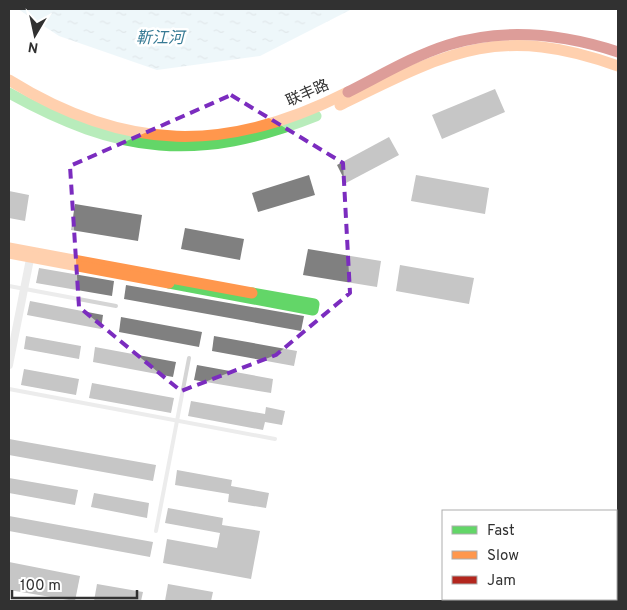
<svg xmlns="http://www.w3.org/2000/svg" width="627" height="610" font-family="Overpass,'Noto Sans SC',sans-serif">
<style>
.water{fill:url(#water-ripples)}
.building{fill:#808080}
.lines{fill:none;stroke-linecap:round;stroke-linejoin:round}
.lane{stroke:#d5d5d5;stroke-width:4}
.street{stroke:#d5d5d5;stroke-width:8}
.fast{stroke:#63d668;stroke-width:11}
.slow{stroke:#ff974d;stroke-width:11}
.jam{stroke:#b3261e;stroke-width:11}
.marked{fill:none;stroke:#7b2cbf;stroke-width:4;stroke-dasharray:10 6;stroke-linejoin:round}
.labels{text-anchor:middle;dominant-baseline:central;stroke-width:5;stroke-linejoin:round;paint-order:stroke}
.street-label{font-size:15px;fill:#313131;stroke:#fff}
.water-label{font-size:16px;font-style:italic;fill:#367a94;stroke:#fff}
</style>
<defs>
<pattern id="water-ripples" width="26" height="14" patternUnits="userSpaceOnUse" patternTransform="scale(1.25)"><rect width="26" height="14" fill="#daedf4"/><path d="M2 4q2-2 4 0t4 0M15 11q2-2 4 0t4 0" fill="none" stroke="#bcccd2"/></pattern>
</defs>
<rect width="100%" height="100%" fill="#fff"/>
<polygon class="water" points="18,9 352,9 260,56 157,70 59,36"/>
<g class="building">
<polygon points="495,89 505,112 442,139 432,115"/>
<polygon points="389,137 399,155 346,183 337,165"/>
<polygon points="309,175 315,195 258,212 252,193"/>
<polygon points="416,175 489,188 485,214 411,201"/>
<polygon points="9,191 29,195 25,221 9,218"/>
<polygon points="75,204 142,215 138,241 71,230"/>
<polygon points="185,228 244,239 240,260 181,249"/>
<polygon points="308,249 381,261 377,287 303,275"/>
<polygon points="400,265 474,278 469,304 396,291"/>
<polygon points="39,268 114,281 112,296 36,283"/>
<polygon points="126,285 304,316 301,331 124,299"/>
<polygon points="30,301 103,315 101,329 27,315"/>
<polygon points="121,317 202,332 199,347 119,332"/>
<polygon points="26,336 81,346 79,359 24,349"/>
<polygon points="214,336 297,351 294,366 212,351"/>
<polygon points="95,347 176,362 173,377 93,362"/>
<polygon points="197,365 273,379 271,393 194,380"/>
<polygon points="24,369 79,379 76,395 21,385"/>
<polygon points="92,383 174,398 171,413 89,398"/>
<polygon points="191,401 265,414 266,407 285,411 282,425 265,422 263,430 188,416"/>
<polygon points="9,439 156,465 153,481 9,455"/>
<polygon points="177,470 232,480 231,486 269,493 266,508 228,502 229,494 175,485"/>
<polygon points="9,478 78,490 75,505 9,493"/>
<polygon points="94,493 149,503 147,518 91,507"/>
<polygon points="168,508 223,518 222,525 260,531 251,579 163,563 167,539 217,548 220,533 165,523"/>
<polygon points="9,516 153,542 150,557 9,531"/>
<polygon points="9,562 80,576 75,601 9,590"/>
<polygon points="97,584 143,592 141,601 94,601"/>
<polygon points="168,584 213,592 211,601 165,601"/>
</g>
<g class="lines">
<g class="lane">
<polyline points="9,286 116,306"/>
<polyline points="9,389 275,439"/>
<polyline points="156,531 189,358"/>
</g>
<polyline class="street" points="9,365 31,254"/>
<g class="fast">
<path d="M 9,93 C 119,154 198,163 316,116"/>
<polyline points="169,283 313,310 314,304 252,293"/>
</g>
<g class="slow">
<path d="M 9,80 C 125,152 227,154 348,92"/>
<path d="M 340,105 C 446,53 499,23 618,66"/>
<polyline points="9,248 252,293"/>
<polyline points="9,253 169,283"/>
</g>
<path class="jam" d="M 348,92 C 380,76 413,56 448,45 C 505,27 563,34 618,52"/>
</g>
<path d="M0 0H627V610H0ZM 231,95 L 343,163 L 350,293 L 276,355 L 181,391 L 79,307 L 70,166 Z" fill="#fff" fill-opacity=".55" fill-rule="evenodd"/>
<path class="marked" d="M 231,95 L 343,163 L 350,293 L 276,355 L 181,391 L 79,307 L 70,166 Z"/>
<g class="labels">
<g class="street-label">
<text transform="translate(308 94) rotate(-24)">联丰路</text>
</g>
<g class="water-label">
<text x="160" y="39">靳江河</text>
</g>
</g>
<rect width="627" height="610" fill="none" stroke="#313131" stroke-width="20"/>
<rect x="442" y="510" width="175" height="90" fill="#ffffff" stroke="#adadad"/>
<rect x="452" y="526" width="25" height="8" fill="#63d668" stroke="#adadad"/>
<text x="487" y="535" font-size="15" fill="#313131">Fast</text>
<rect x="452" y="551" width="25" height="8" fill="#ff974d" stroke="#adadad"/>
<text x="487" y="560" font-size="15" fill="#313131">Slow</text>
<rect x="452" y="576" width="25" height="8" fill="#b3261e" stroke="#adadad"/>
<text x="487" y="585" font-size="15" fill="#313131">Jam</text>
<g transform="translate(35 35) rotate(189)" stroke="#ffffff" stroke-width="4" paint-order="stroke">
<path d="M0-4L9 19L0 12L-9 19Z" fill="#313131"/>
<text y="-8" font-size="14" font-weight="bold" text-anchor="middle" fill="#313131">N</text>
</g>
<path d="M12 590v8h125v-8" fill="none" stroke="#313131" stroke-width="2.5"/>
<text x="20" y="590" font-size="15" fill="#313131" stroke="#ffffff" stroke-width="4" paint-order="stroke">100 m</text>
</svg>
